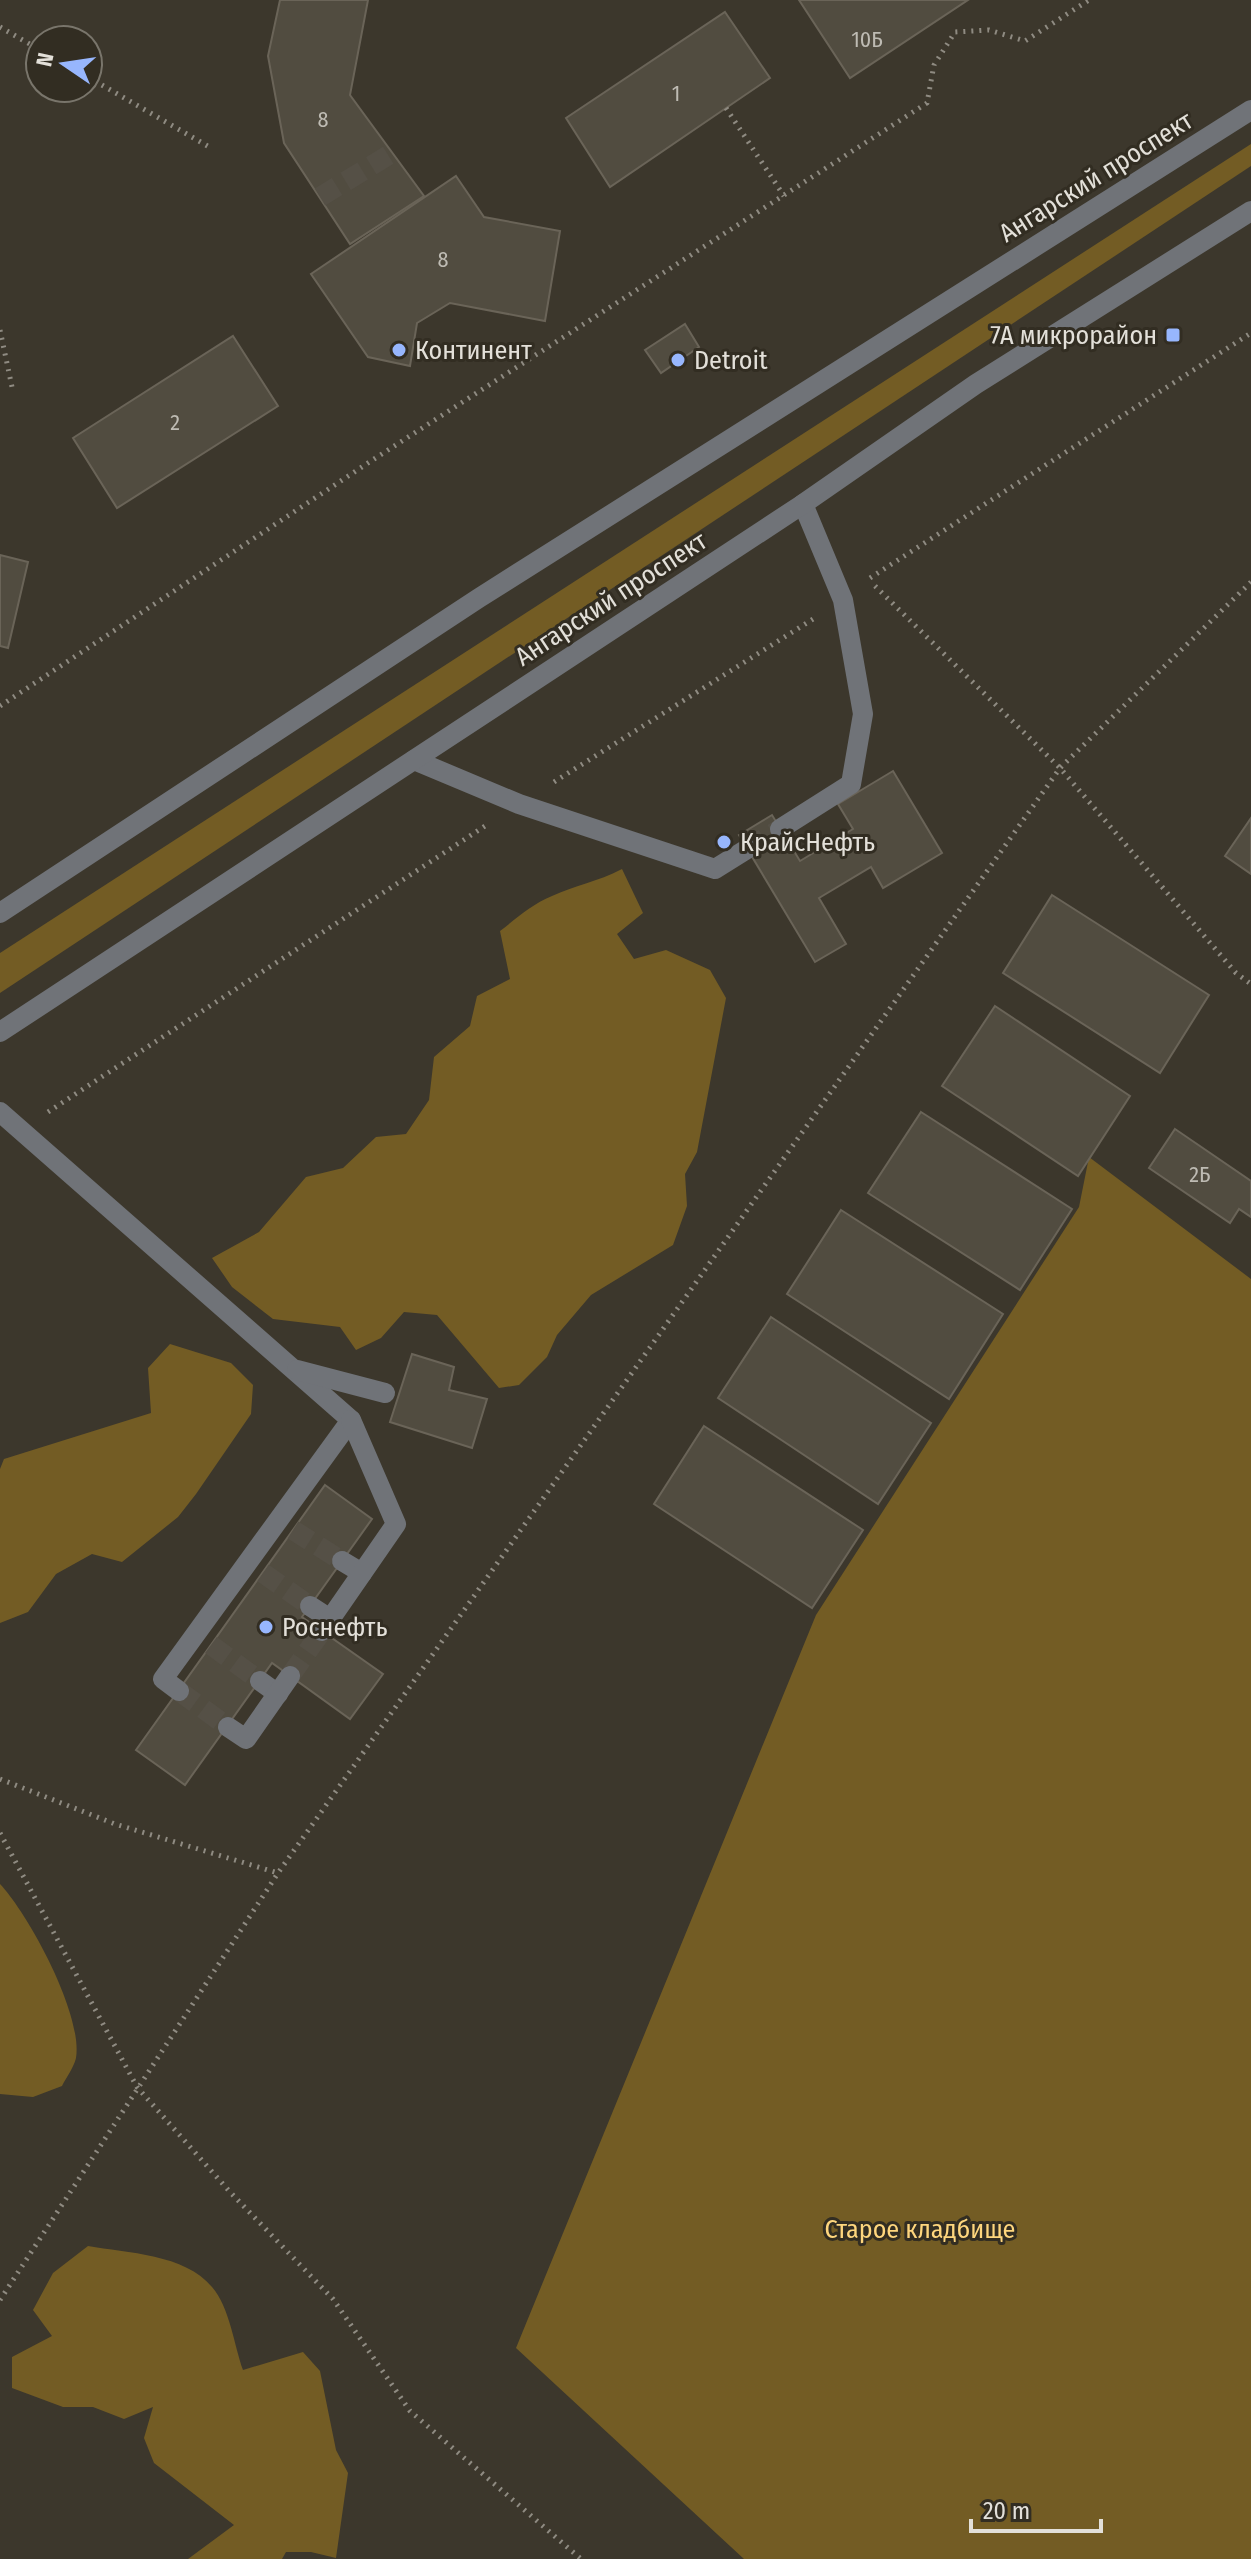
<svg xmlns="http://www.w3.org/2000/svg" width="1251" height="2559" font-family="'Fira Sans Condensed',sans-serif">
<style>
.green{fill:#735c24}
.building{fill:#514c40;stroke:#6a6458;stroke-width:2}
.lines{fill:none;stroke-linecap:round;stroke-linejoin:round}
.minor-tunnel{stroke:#555046;stroke-width:20;stroke-dasharray:20 10;stroke-linecap:butt}
.path{stroke:#8f8b82;stroke-width:5;stroke-dasharray:2 6;stroke-linecap:butt}
.minor{stroke:#707378;stroke-width:20}
.poi-dot{fill:#97b6fd;stroke:#322d22;stroke-width:3}
.labels{text-anchor:middle;dominant-baseline:central;stroke-width:6;stroke-linejoin:round;paint-order:stroke}
.number-label{font-size:22px;fill:#bebbb3}
.street-label{font-size:26px;fill:#e3e0d9;stroke:#322d22}
.poi-label{font-size:26px;fill:#e3e0d9;stroke:#322d22;text-anchor:start}
.park-label{font-size:26px;fill:#fed67d;stroke:#322d22}
</style>
<rect width="100%" height="100%" fill="#3c372c"/>
<g class="green">
<polygon points="1251,144 1251,166 0,993 0,953"/>
<path d="M 622,869 L 643,913 L 617,934 L 634,959 L 666,950 L 710,970 L 726,998 L 697,1152 L 685,1174 L 687,1206 L 673,1245 L 591,1295 L 557,1335 L 547,1357 L 519,1385 L 499,1388 L 437,1315 L 404,1312 L 381,1338 L 356,1350 L 340,1327 L 273,1319 L 232,1287 L 212,1258 L 259,1232 L 306,1177 L 343,1168 L 376,1137 L 406,1134 L 429,1100 L 434,1057 L 470,1026 L 477,996 L 510,979 L 500,931 C 517,918 532,904 552,896 C 576,885 597,882 622,869 Z"/>
<polygon points="1089,1157 1251,1279 1251,2559 744,2559 516,2348 816,1615 1079,1207"/>
<polygon points="170,1344 231,1363 253,1385 251,1414 196,1494 178,1517 122,1562 92,1554 56,1574 28,1612 0,1623 0,1469 4,1459 151,1413 148,1368"/>
<path d="M 0,1884 C 29,1915 83,2014 76,2058 C 74,2067 66,2078 62,2086 L 33,2097 L 0,2094 Z"/>
<path d="M 88,2246 C 127,2253 185,2254 212,2287 C 230,2308 234,2345 243,2370 L 303,2352 L 320,2371 L 336,2450 L 348,2473 L 336,2558 L 311,2552 L 286,2552 L 282,2559 L 188,2559 L 234,2525 L 154,2463 L 144,2438 L 153,2407 L 124,2419 L 93,2407 L 63,2407 L 12,2388 L 12,2357 L 52,2336 L 33,2310 L 53,2273 Z"/>
</g>
<g class="building">
<polygon points="280,0 368,0 350,95 424,196 350,244 284,143 268,56"/>
<polygon points="799,0 968,0 850,78"/>
<polygon points="725,12 770,78 610,187 566,118"/>
<polygon points="456,176 484,217 560,231 545,321 450,303 417,323 410,366 368,357 311,274"/>
<polygon points="685,324 699,347 661,373 645,350"/>
<polygon points="233,336 278,406 117,508 73,438"/>
<polygon points="0,555 28,562 8,648 0,646"/>
<polygon points="893,771 942,853 883,888 871,867 819,898 846,944 815,962 739,835 772,815 800,861 853,829 838,804"/>
<polygon points="1251,818 1251,874 1225,856"/>
<polygon points="1052,895 1209,995 1160,1073 1003,973"/>
<polygon points="995,1006 1130,1096 1078,1176 942,1086"/>
<polygon points="921,1112 1072,1209 1020,1290 868,1193"/>
<polygon points="1175,1129 1251,1181 1251,1217 1239,1209 1230,1223 1149,1168"/>
<polygon points="841,1210 1003,1314 949,1399 787,1294"/>
<polygon points="771,1317 931,1423 878,1504 718,1398"/>
<polygon points="412,1354 454,1367 449,1390 487,1399 472,1448 390,1422"/>
<polygon points="704,1426 863,1530 812,1608 654,1504"/>
<polygon points="325,1485 372,1519 302,1617 383,1674 350,1719 272,1663 185,1785 136,1750"/>
</g>
<g class="lines">
<g class="minor-tunnel">
<polyline points="320,197 392,153"/>
<polyline points="747,849 780,829"/>
<polyline points="293,1530 342,1561"/>
<polyline points="263,1573 310,1606"/>
<polyline points="211,1645 260,1681"/>
<polyline points="290,1676 322,1631"/>
<polyline points="179,1691 228,1727"/>
</g>
<g class="path">
<polyline points="0,27 40,50"/>
<polyline points="88,77 211,148"/>
<polyline points="726,108 784,196"/>
<polyline points="0,330 12,387"/>
<polyline points="870,578 1251,333"/>
<polyline points="875,586 1060,768 1236,973 1251,984"/>
<polyline points="0,706 371,461 927,103 934,65 955,32 989,30 1025,41 1089,0"/>
<polyline points="554,782 813,619"/>
<polyline points="48,1112 485,826"/>
<polyline points="0,1779 115,1824 278,1873"/>
<polyline points="0,1833 137,2087 230,2192 333,2299 410,2411 581,2559"/>
<polyline points="0,2300 278,1873 1060,768 1251,582"/>
</g>
<g class="minor">
<polyline points="414,760 519,804 715,869 747,849"/>
<polyline points="780,829 851,784 863,714 843,600 803,504"/>
<polyline points="0,913 479,598 1251,110"/>
<polyline points="0,1032 803,504 976,384 1251,211"/>
<polyline points="0,1112 351,1420 163,1679 179,1691"/>
<polyline points="297,1370 385,1393"/>
<polyline points="342,1561 362,1573"/>
<polyline points="310,1606 330,1619"/>
<polyline points="322,1631 396,1524 351,1420"/>
<polyline points="260,1681 278,1694"/>
<polyline points="228,1727 246,1739 290,1676"/>
</g>
</g>
<g class="poi-dot">
<rect x="1165" y="327" width="16" height="16" rx="4"/>
<circle cx="399" cy="350" r="8"/>
<circle cx="678" cy="360" r="8"/>
<circle cx="724" cy="842" r="8"/>
<circle cx="266" cy="1627" r="8"/>
</g>
<g class="labels">
<g class="number-label">
<text x="867" y="39">10Б</text>
<text x="676" y="93">1</text>
<text x="323" y="119">8</text>
<text x="443" y="259">8</text>
<text x="175" y="422">2</text>
<text x="1200" y="1174">2Б</text>
</g>
<g class="street-label">
<text transform="translate(1096 177) rotate(-32)">Ангарский проспект</text>
<text transform="translate(611 599) rotate(-33)">Ангарский проспект</text>
</g>
<g class="poi-label">
<text x="1157" y="335" text-anchor="end">7А микрорайон</text>
<text x="415" y="350">Континент</text>
<text x="694" y="360">Detroit</text>
<text x="740" y="842">КрайсНефть</text>
<text x="282" y="1627">Роснефть</text>
</g>
<g class="park-label">
<text x="920" y="2229">Старое кладбище</text>
</g>
</g>
<g transform="translate(64 64) rotate(283)"><circle r="38" fill="#322d22" stroke="#79756b" stroke-width="2"/>
<path d="M0-6L14 30L0 20L-14 30Z" fill="#97b6fd"/>
<text y="-12" font-size="22" font-weight="bold" text-anchor="middle" fill="#e3e0d9">N</text>
</g>
<path d="M971 2519v12h130v-12" fill="none" stroke="#e3e0d9" stroke-width="4"/>
<text x="983" y="2519" font-size="24" fill="#e3e0d9" stroke="#322d22" stroke-width="6" paint-order="stroke">20 m</text>
</svg>
